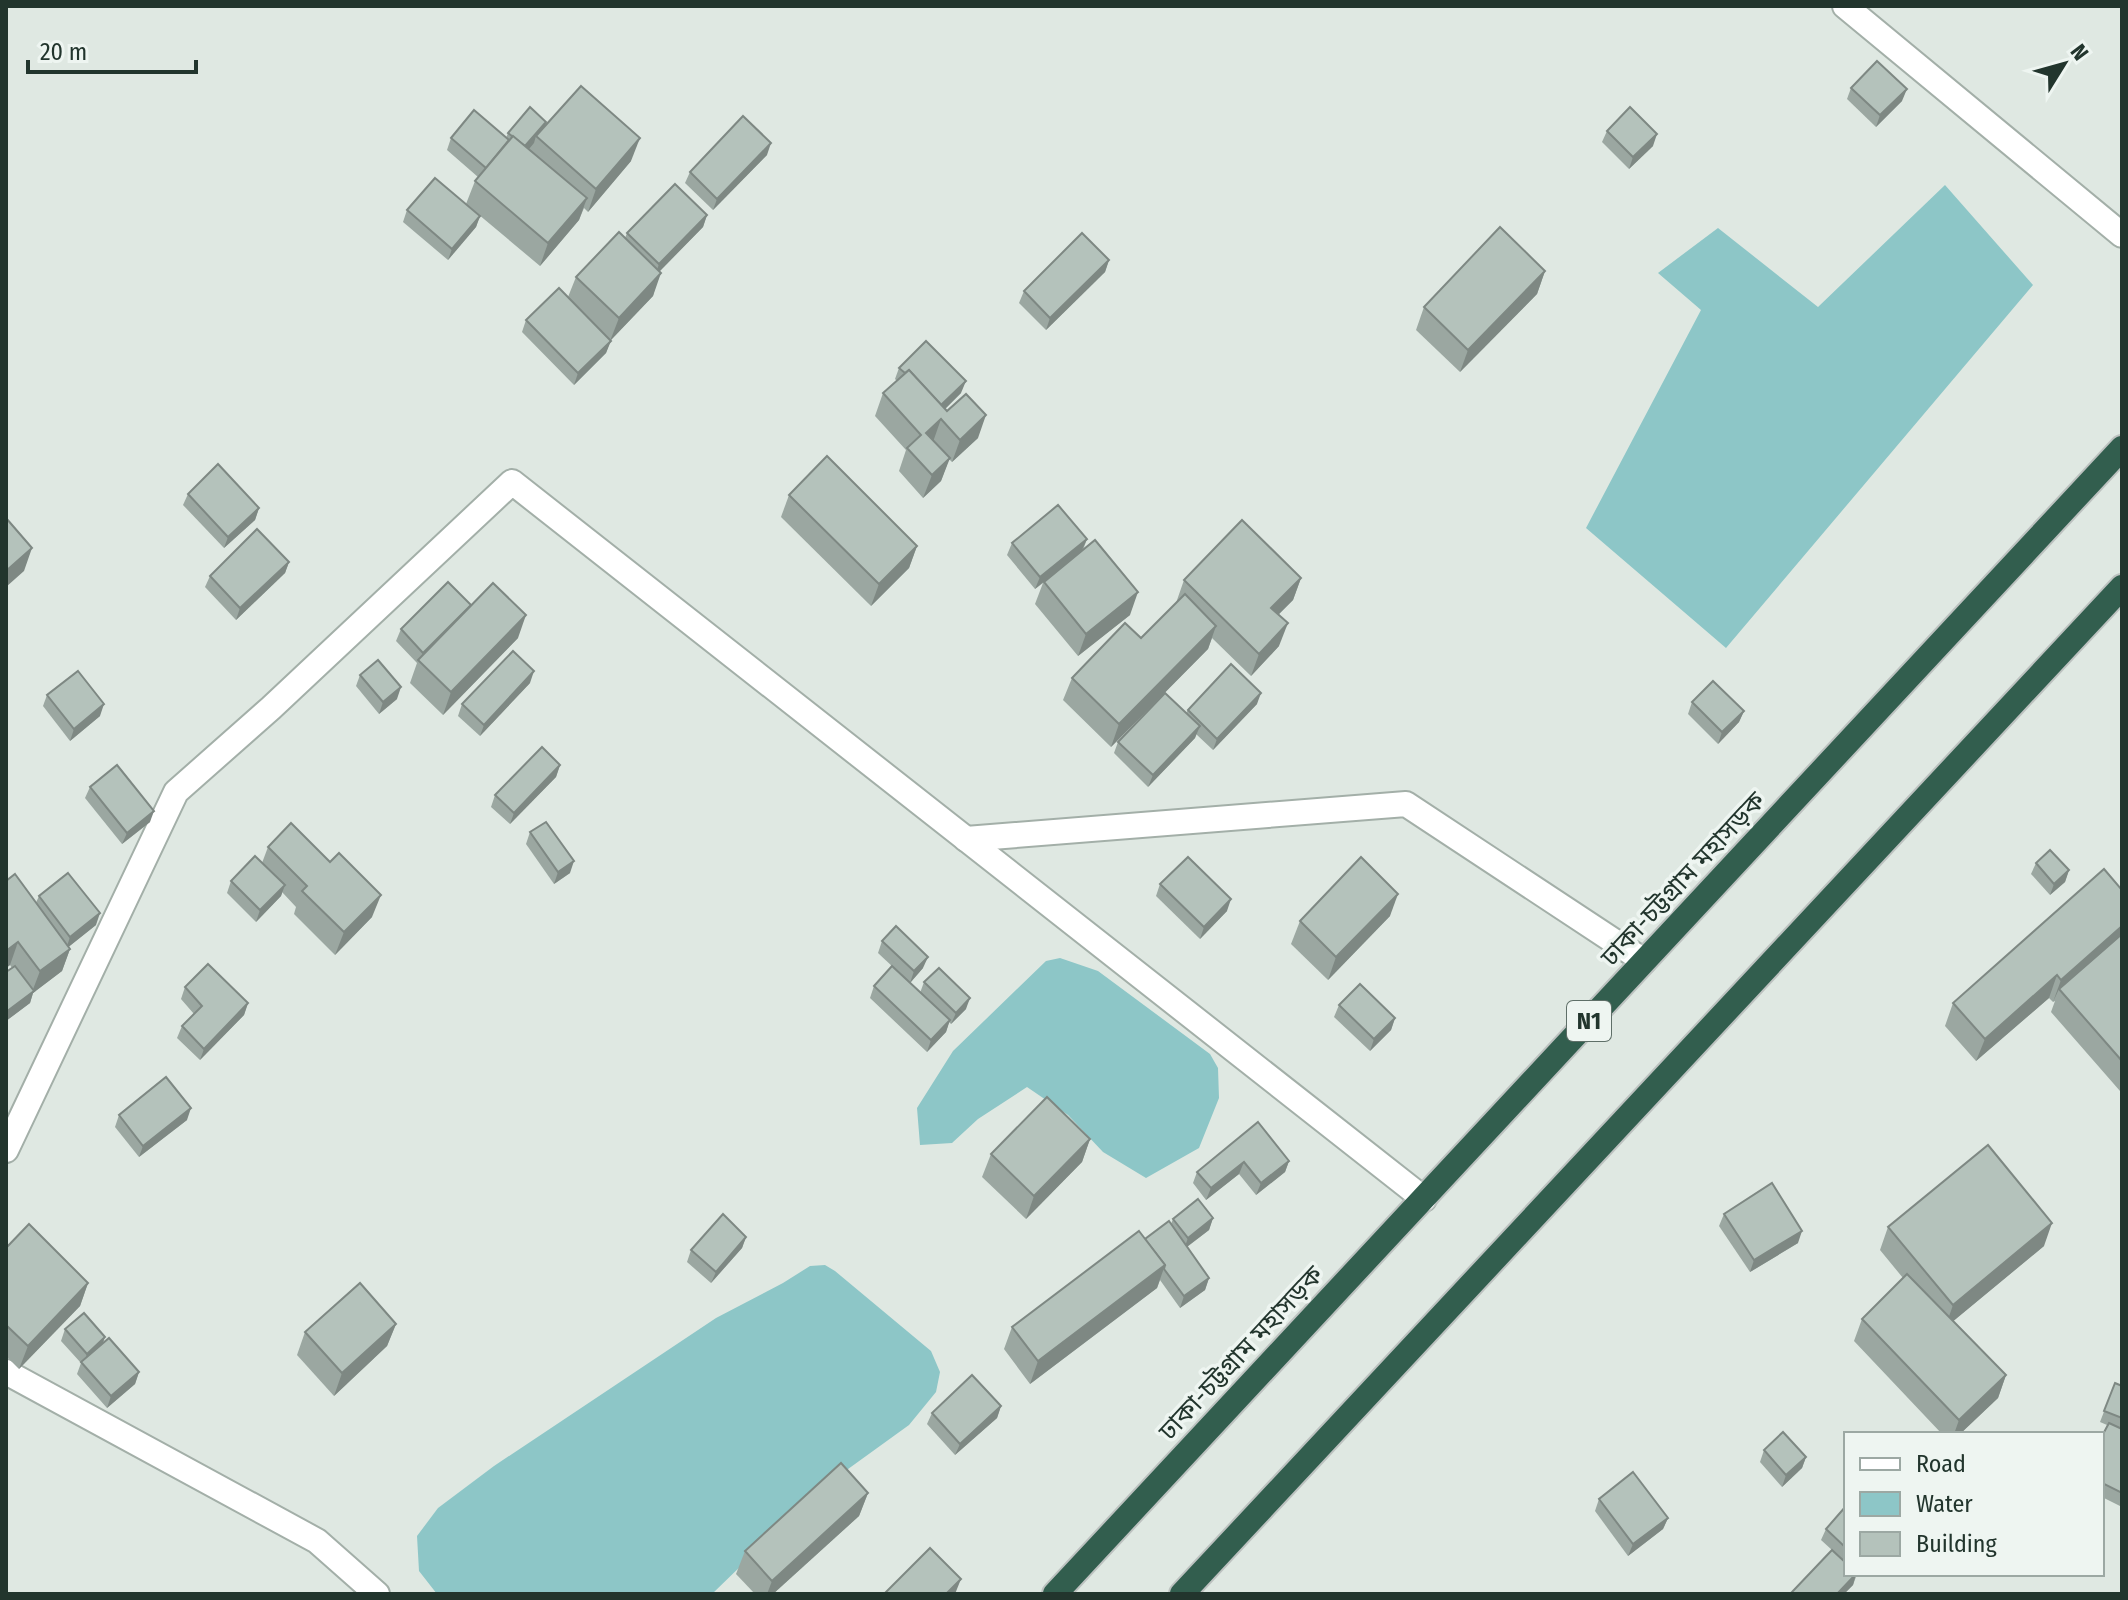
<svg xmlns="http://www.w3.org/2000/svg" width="2128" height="1600" font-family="'Fira Sans Condensed','Noto Sans Bengali',sans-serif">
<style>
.water{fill:#8dc6c7}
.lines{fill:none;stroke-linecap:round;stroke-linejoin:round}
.street-casing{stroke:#a3afa8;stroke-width:28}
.highway-casing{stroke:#bdc2c0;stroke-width:28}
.street{stroke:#fff;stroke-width:24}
.highway{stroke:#325e4e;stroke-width:24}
.wall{fill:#9ba7a1}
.shaded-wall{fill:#7e8883}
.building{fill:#b4c2bb;stroke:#7e8883;stroke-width:2}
.labels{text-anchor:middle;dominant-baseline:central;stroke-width:7;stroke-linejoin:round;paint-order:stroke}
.shield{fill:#eef5f1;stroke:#5f6f68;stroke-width:2}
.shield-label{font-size:24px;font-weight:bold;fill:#22352d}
.street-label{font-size:26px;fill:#22352d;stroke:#eef5f1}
</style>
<rect width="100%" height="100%" fill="#dfe8e2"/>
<g class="water">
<polygon points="1945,185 2033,285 1726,648 1586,528 1701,310 1658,273 1718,228 1818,307"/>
<polygon points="1060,958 1098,971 1210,1054 1218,1068 1219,1098 1199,1148 1146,1178 1103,1152 1068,1115 1027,1087 978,1119 952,1143 920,1145 917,1108 953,1051 1046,961"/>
<polygon points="825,1265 835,1271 931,1351 940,1372 936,1392 909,1425 819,1490 712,1594 437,1594 419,1571 417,1536 438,1508 494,1466 716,1318 783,1283 810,1266"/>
</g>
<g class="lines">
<defs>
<g id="street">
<polyline points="1845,6 2122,235"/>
<polyline points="966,839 1406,804 1644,961"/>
<polyline points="6,1150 176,792 271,708 512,482 1424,1199"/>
<polyline points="6,1372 317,1541 377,1594"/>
</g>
<g id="highway">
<polyline points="1055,1594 2122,448"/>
<polyline points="1182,1594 2122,587"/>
</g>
</defs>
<use href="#street" class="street-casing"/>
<use href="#highway" class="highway-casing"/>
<use href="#street" class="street"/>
<use href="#highway" class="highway"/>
</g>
<g class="wall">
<polygon points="1851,88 1902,101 1876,127 1847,99"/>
<polygon points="546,122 544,128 631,161 588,212 584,208 579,220 540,266 466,204 475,181 478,177 447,150 451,138 506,138 508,133"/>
<polygon points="1607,131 1653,146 1629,169 1602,142"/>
<polygon points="767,155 713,210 685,183 690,172"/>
<polygon points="407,210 480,216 476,227 448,260 403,222"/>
<polygon points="707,215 703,227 659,272 653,296 610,341 606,353 574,385 522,332 526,320 568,297 576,277 625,238 627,233"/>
<polygon points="1109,260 1105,272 1046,330 1019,303 1024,291"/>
<polygon points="1545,271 1537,294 1460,372 1416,330 1424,307"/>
<polygon points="899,368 961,393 945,409 978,438 952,462 949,459 941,481 923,498 899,471 906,450 875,416 883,393 897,381 895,379"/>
<polygon points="188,494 259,508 255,520 224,548 183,505"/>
<polygon points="789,495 917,546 909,568 871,606 781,517"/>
<polygon points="1087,539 1083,550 1130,615 1078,656 1035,604 1043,583 1035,589 1007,555 1012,543"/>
<polygon points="289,562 285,573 236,620 205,587 210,576"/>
<polygon points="1301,578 1293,600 1278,615 1279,646 1251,676 1212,638 1208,649 1111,747 1063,700 1072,678 1141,638 1176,603 1184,580"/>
<polygon points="471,605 518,638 443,715 410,683 417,663 396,641 401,629"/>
<polygon points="360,675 397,699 379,714 356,686"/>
<polygon points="530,683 480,736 458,716 462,704"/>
<polygon points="47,695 100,716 70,741 43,706"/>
<polygon points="1692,702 1744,711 1739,722 1718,744 1688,714"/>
<polygon points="1257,704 1213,750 1196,734 1195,738 1148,787 1114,753 1118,742 1186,713 1188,710"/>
<polygon points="560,765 556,777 510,824 491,807 495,795"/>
<polygon points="90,787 150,822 122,844 85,798"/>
<polygon points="530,832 570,873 554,884 526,844"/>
<polygon points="268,847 372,917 335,955 294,914 296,907 282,892 281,896 256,922 227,893 231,881 262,863"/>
<polygon points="2036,863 2069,870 2065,882 2050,895 2031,874"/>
<polygon points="1160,884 1227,911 1200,939 1156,896"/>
<polygon points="2122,890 2122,1089 2120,1091 2051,1012 2055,1001 2053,1002 2049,998 1976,1061 1945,1026 1953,1003"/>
<polygon points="39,896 96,925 68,947 70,949 62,971 33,993 30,1003 6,1021 6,972 12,968 10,965 6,968"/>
<polygon points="1390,916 1328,980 1291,944 1300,921"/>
<polygon points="882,941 923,968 910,983 878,953"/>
<polygon points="924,982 966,1009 951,1024 949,1022 946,1032 927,1052 870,998 874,986 920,993"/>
<polygon points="185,987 248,1003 244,1015 200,1060 177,1038 182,1026 194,1014 181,999"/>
<polygon points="1339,1005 1395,1018 1391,1030 1370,1051 1334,1017"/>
<polygon points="119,1115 187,1120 139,1157 115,1127"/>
<polygon points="1258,1122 1289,1161 1285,1172 1256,1195 1239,1174 1206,1200 1193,1183 1197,1172"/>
<polygon points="1090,1139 1082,1162 1026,1219 982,1177 991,1154"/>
<polygon points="1724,1214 1798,1243 1750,1272 1719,1226"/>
<polygon points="1213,1218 1209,1230 1187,1247 1209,1278 1205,1290 1180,1308 1160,1280 1157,1288 1030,1384 1004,1349 1012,1327 1145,1239 1171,1224 1173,1219"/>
<polygon points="1888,1227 2044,1246 1953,1321 2006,1375 1998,1398 1960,1434 1942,1434 1854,1341 1862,1319 1903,1278 1880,1250"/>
<polygon points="746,1237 742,1248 711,1283 687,1262 691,1250"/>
<polygon points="6,1248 88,1283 80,1306 19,1369 6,1356"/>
<polygon points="396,1324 387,1346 334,1396 297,1355 305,1332"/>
<polygon points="65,1329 103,1344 139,1372 135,1384 107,1408 77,1374 81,1363 61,1341"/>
<polygon points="2115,1383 2122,1386 2122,1507 2102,1497 2102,1436 2107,1425 2100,1422"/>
<polygon points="1001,1406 997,1418 955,1455 927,1424 932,1413"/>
<polygon points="1764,1450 1806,1457 1802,1468 1782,1487 1760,1462"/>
<polygon points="868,1493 859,1516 773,1594 755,1594 736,1574 745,1551"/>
<polygon points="1599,1499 1668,1518 1663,1529 1628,1556 1595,1511"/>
<polygon points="1846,1506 1846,1574 1857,1574 1853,1585 1844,1594 1791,1594 1832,1550 1821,1540 1826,1529"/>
</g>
<g class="shaded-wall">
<polygon points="1907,89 1902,101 1876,127 1880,115"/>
<polygon points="546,122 542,133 536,136 534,143 520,160 524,148"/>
<polygon points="1657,134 1653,146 1629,169 1633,157"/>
<polygon points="640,138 631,161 588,212 596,189"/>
<polygon points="771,143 767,155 713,210 717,199"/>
<polygon points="587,198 579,220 540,266 548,243"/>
<polygon points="707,215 703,227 655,276 659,264"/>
<polygon points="480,216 476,227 448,260 452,249"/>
<polygon points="1109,260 1105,272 1046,330 1050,318"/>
<polygon points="1545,271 1537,294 1460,372 1468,350"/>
<polygon points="661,273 653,296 610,341 619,318"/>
<polygon points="611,341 606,353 574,385 578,373"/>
<polygon points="966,381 961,393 934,420 938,408"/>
<polygon points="986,415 978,438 952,462 960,440"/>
<polygon points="941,419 933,442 926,433"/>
<polygon points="950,458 941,481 923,498 932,475"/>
<polygon points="259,508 255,520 224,548 228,537"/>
<polygon points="1087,539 1082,550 1035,589 1040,577"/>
<polygon points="917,546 909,568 871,606 879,584"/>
<polygon points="32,548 24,571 6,587 6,571"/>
<polygon points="289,562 285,573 236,620 240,608"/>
<polygon points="1301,578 1293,600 1263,630 1271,608"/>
<polygon points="1138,592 1130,615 1078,656 1086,634"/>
<polygon points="526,615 518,638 443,715 451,692"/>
<polygon points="1288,623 1279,646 1251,676 1259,654"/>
<polygon points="1216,626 1208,649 1111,747 1119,724"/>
<polygon points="534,671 530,683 480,736 484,725"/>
<polygon points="401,687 397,699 379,714 383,702"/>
<polygon points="1261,693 1257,704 1213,750 1217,739"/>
<polygon points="104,704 100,716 70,741 74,729"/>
<polygon points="1744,711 1739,722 1718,744 1722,732"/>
<polygon points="1200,726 1195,738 1148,787 1153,775"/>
<polygon points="560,765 556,777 510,824 514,813"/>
<polygon points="154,811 150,822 122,844 127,833"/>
<polygon points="574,861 570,873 554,884 558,872"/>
<polygon points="2069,870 2065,882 2050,895 2054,884"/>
<polygon points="285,885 281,896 256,922 260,910"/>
<polygon points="1398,894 1390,916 1328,980 1336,957"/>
<polygon points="381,895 372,917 335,955 344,932"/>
<polygon points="1231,899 1227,911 1200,939 1204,927"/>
<polygon points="100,913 96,925 66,949 70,937"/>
<polygon points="2122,926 2122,941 2059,989 2053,1002 2061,980"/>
<polygon points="18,942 10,965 6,968 6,951"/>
<polygon points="70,949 62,971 33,993 30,1003 6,1021 6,1012 32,992 40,971"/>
<polygon points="928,957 923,968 910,983 914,971"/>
<polygon points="2057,975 2049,998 1976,1061 1985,1039"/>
<polygon points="970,998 966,1009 951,1024 956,1013"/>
<polygon points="248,1003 244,1015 200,1060 204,1049"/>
<polygon points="1395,1018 1391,1030 1370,1051 1374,1039"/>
<polygon points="950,1020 946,1032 927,1052 931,1040"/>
<polygon points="191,1108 187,1120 139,1157 143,1146"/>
<polygon points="1090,1139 1082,1162 1026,1219 1034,1196"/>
<polygon points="1289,1161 1285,1172 1256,1195 1261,1183"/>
<polygon points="1244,1162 1239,1174 1206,1200 1211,1188"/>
<polygon points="1213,1218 1209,1230 1184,1249 1188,1238"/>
<polygon points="2052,1223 2044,1246 1945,1328 1953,1305"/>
<polygon points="1802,1231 1798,1243 1750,1272 1754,1260"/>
<polygon points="746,1237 742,1248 711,1283 716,1272"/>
<polygon points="1165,1265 1157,1288 1030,1384 1038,1361"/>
<polygon points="1209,1278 1205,1290 1180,1308 1184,1296"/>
<polygon points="88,1283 80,1306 19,1369 28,1346"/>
<polygon points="396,1324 387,1346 334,1396 342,1373"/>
<polygon points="105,1337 101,1349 83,1365 87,1354"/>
<polygon points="139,1372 135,1384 107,1408 111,1396"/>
<polygon points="2006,1375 1998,1398 1960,1434 1954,1434 1959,1420"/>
<polygon points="1001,1406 997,1418 955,1455 960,1444"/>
<polygon points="1806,1457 1802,1468 1782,1487 1786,1475"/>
<polygon points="868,1493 859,1516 773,1594 767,1594 772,1581"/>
<polygon points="1668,1518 1663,1529 1628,1556 1633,1544"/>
<polygon points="1856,1574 1853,1585 1844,1594 1837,1594"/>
<polygon points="961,1579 955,1594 946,1594"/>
</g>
<g class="building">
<polygon points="1877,61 1907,89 1880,115 1851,88"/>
<polygon points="581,86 640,138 596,189 536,136"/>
<polygon points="530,107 546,122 525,146 508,133"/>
<polygon points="1630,107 1657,134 1633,157 1607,131"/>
<polygon points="474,110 509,140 486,168 451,138"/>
<polygon points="743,116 771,143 717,199 690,172"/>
<polygon points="513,136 587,198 548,243 475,181"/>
<polygon points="435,178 480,216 452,249 407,210"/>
<polygon points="675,184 707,215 659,264 627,233"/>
<polygon points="1500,227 1545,271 1468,350 1424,307"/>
<polygon points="619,232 661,273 619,318 576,277"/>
<polygon points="1082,233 1109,260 1050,318 1024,291"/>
<polygon points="559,288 611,341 578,373 526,320"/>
<polygon points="926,341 966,381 941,405 909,370 905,373 899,368"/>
<polygon points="909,370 947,411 966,394 986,415 960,440 941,419 926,433 950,458 932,475 907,448 921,435 883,393"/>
<polygon points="827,456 917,546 879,584 789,495"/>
<polygon points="218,464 259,508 228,537 188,494"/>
<polygon points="1058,505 1087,539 1040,577 1012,543"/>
<polygon points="6,518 32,548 6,571"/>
<polygon points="1242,520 1301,578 1271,608 1288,623 1259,654 1184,580"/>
<polygon points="257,529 289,562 240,608 210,576"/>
<polygon points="1095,540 1138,592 1086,634 1044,582"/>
<polygon points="448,582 471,605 423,653 401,629"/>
<polygon points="493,583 526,615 451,692 418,660"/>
<polygon points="1185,594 1216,626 1119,724 1072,678 1125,623 1141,638"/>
<polygon points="513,651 534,671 484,725 462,704"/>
<polygon points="378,660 401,687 383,702 360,675"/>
<polygon points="1231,664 1261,693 1217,739 1188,710"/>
<polygon points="78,671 104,704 74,729 47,695"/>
<polygon points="1713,681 1744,711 1722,732 1692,702"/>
<polygon points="1165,693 1200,726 1153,775 1118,742"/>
<polygon points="542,747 560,765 514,813 495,795"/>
<polygon points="117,765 154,811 127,833 90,787"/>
<polygon points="546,822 574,861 558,872 530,832"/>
<polygon points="291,823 330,862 339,853 381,895 344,932 302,891 307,886 268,847"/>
<polygon points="2050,850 2069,870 2054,884 2036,863"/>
<polygon points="255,856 285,885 260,910 231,881"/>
<polygon points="1188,857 1231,899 1204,927 1160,884"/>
<polygon points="1361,857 1398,894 1336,957 1300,921"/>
<polygon points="2104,869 2122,890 2122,926 2061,980 2057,975 1985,1039 1953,1003"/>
<polygon points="68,873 100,913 70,937 39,896"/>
<polygon points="15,874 70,949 40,971 18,942 6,951 6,881"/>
<polygon points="896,926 928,957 914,971 882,941"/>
<polygon points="2122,934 2122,1061 2059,989"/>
<polygon points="208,964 248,1003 204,1049 182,1026 202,1006 185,987"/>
<polygon points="15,966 34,991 6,1012 6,972"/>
<polygon points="892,966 950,1020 931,1040 874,986"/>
<polygon points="939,968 970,998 956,1013 924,982"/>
<polygon points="1360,984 1395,1018 1374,1039 1339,1005"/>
<polygon points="166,1077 191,1108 143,1146 119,1115"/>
<polygon points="1047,1097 1090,1139 1034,1196 991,1154"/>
<polygon points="1258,1122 1289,1161 1261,1183 1244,1162 1211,1188 1197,1172"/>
<polygon points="1988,1145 2052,1223 1953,1305 1888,1227"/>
<polygon points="1772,1183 1802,1231 1754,1260 1724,1214"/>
<polygon points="1198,1199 1213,1218 1188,1238 1173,1219"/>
<polygon points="723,1214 746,1237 716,1272 691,1250"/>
<polygon points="1169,1221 1209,1278 1184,1296 1164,1269 1165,1265 1145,1239"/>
<polygon points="29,1224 88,1283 28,1346 6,1325 6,1248"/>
<polygon points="1139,1231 1165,1265 1038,1361 1012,1327"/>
<polygon points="1907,1274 2006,1375 1959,1420 1862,1319"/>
<polygon points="360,1283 396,1324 342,1373 305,1332"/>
<polygon points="84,1313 105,1337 87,1354 65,1329"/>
<polygon points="109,1338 139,1372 111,1396 81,1362"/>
<polygon points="972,1375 1001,1406 960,1444 932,1413"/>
<polygon points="2115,1383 2122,1386 2122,1418 2104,1411"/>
<polygon points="2109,1423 2122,1429 2122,1493 2102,1483 2102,1436"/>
<polygon points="1783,1432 1806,1457 1786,1475 1764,1450"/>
<polygon points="841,1463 868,1493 772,1581 745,1551"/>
<polygon points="1633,1472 1668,1518 1633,1544 1599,1499"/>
<polygon points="1846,1506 1846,1548 1826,1529"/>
<polygon points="930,1548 961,1579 946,1594 884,1594"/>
<polygon points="1832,1550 1846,1563 1846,1574 1856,1574 1837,1594 1794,1594 1792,1592"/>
</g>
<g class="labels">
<rect class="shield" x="1567" y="1001" width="44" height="40" rx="6"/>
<g class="shield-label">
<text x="1589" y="1021">N1</text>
</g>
<g class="street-label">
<text transform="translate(1683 879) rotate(-47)">ঢাকা-চট্টগ্রাম মহাসড়ক</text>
<text transform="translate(1241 1353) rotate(-47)">ঢাকা-চট্টগ্রাম মহাসড়ক</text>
</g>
</g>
<rect width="2128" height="1600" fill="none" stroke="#22352d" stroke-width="16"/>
<rect x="1844" y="1432" width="260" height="144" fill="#eef5f1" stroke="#9ca8a3" stroke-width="2"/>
<rect x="1860" y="1458" width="40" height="12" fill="#ffffff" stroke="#9ca8a3" stroke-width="2"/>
<text x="1916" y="1472" font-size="24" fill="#22352d">Road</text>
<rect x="1860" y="1492" width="40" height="24" fill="#8dc6c7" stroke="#9ca8a3" stroke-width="2"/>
<text x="1916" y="1512" font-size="24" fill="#22352d">Water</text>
<rect x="1860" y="1532" width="40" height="24" fill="#b4c2bb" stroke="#9ca8a3" stroke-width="2"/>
<text x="1916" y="1552" font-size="24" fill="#22352d">Building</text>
<g transform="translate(2064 64) rotate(53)" stroke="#eef5f1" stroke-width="6" paint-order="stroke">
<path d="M0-6L14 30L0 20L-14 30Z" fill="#22352d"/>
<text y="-12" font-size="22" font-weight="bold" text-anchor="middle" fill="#22352d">N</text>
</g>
<path d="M28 60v12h168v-12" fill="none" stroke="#22352d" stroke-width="4"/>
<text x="40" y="60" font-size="24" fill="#22352d" stroke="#eef5f1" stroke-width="6" paint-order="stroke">20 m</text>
</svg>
